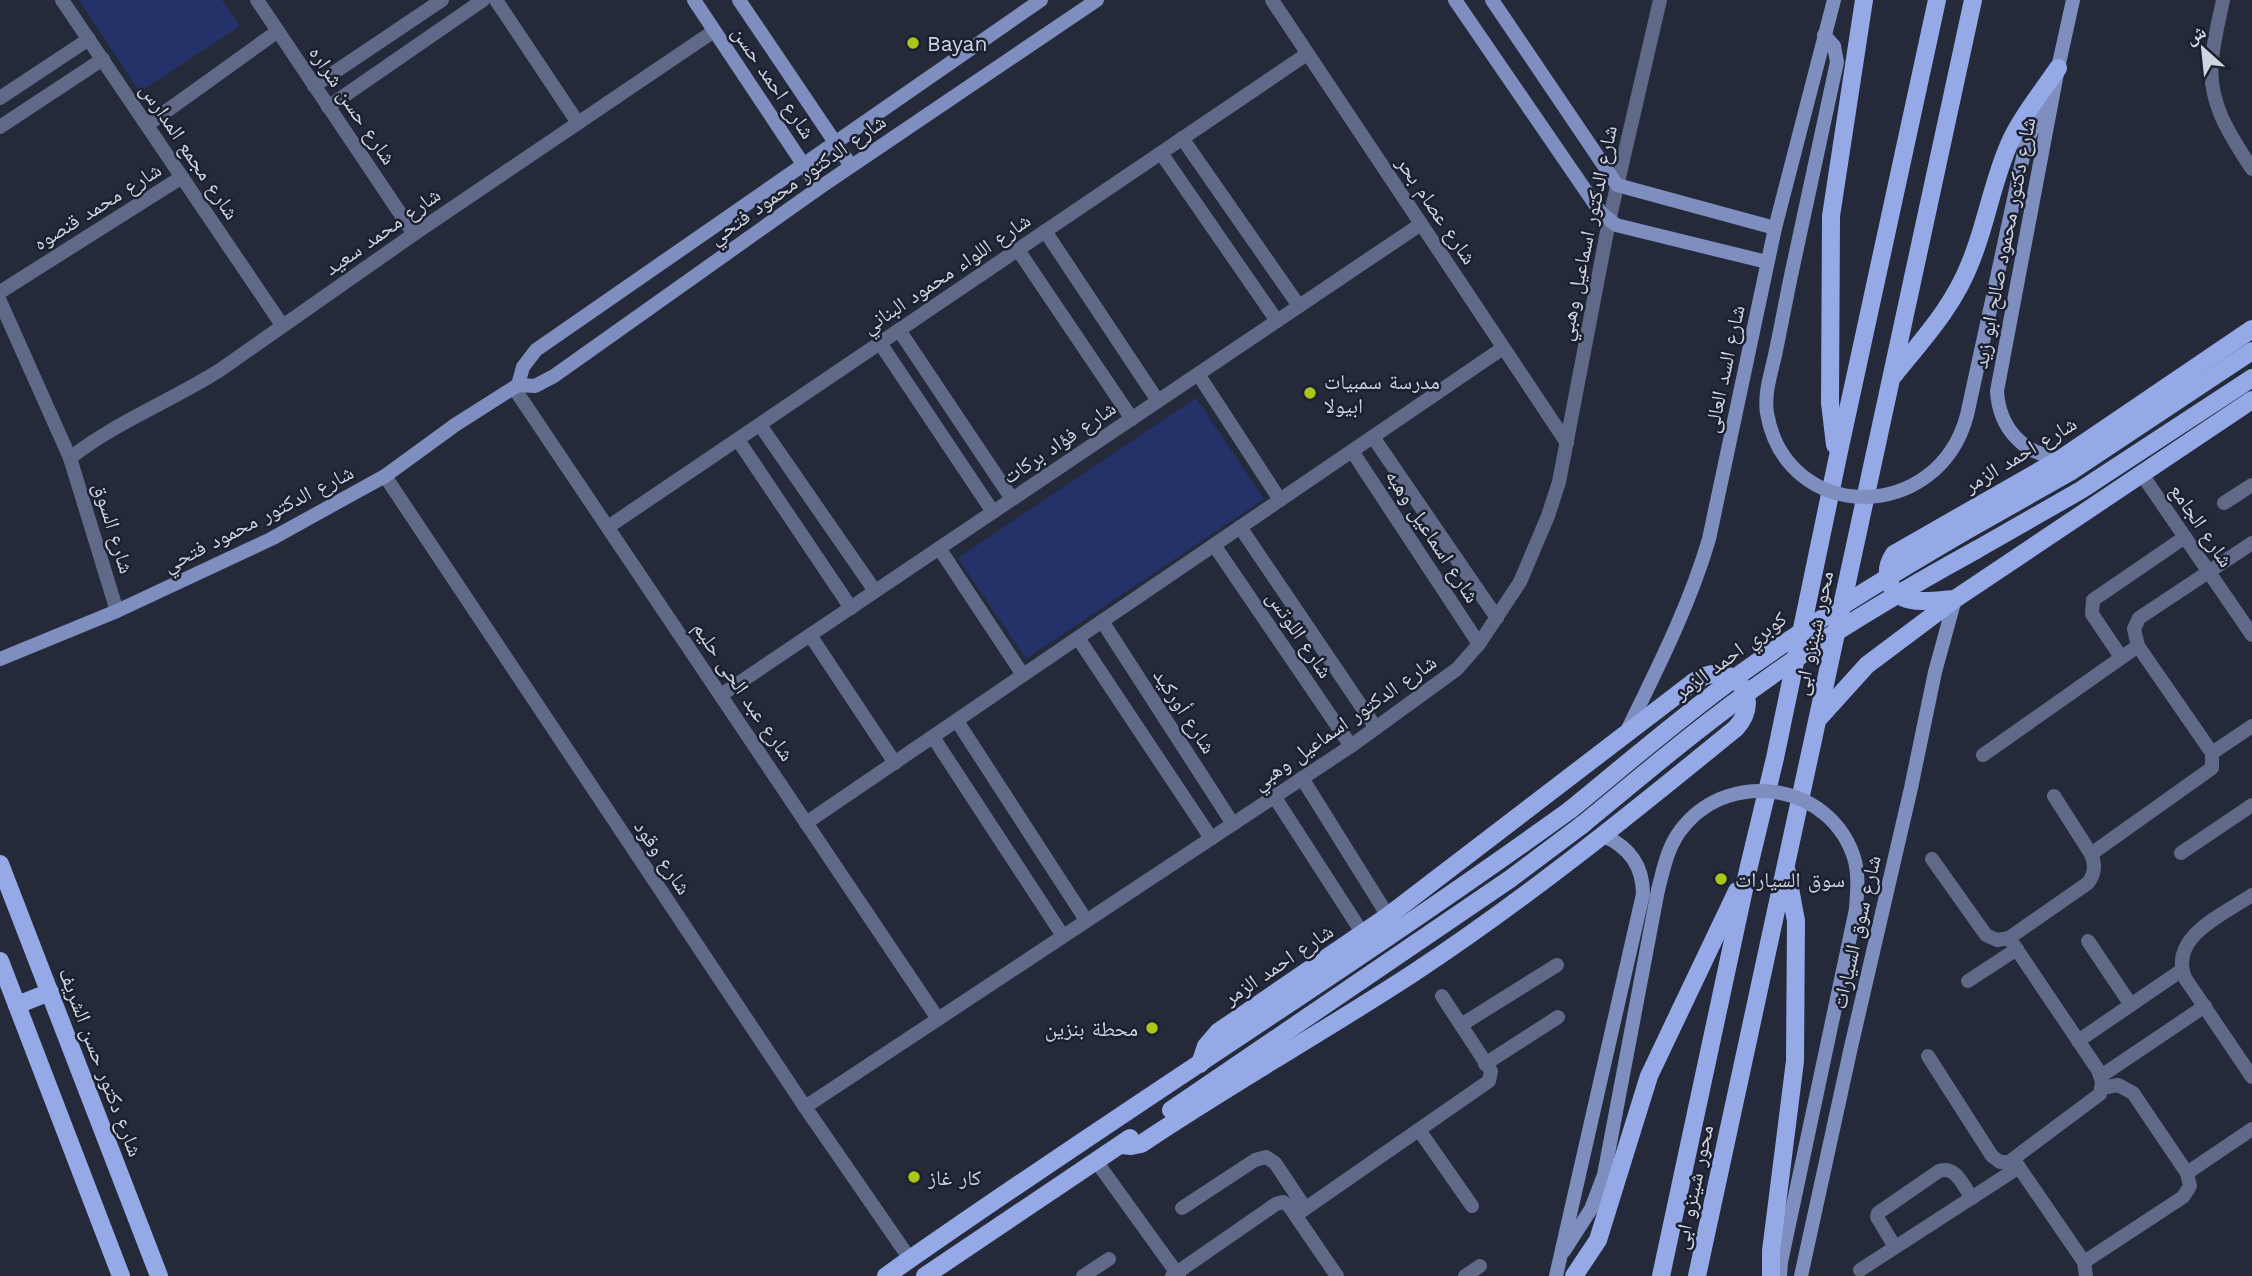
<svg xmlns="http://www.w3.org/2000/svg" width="2252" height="1276" font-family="'Work Sans','Noto Naskh Arabic',sans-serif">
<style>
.green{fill:#243269}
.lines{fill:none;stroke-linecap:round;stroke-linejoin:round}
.street{stroke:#606a88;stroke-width:14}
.secondary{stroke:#7e8ebe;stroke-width:14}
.primary{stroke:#95a9e7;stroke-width:18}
.secondary-bridge{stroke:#7e8ebe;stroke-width:14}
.primary-bridge{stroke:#95a9e7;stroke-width:18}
.poi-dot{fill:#aac717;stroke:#1b2030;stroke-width:2.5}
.labels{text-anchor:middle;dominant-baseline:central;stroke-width:5;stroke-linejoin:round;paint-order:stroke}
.poi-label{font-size:21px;fill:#d0d4df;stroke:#1b2030;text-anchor:start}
.street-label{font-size:21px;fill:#d0d4df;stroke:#1b2030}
</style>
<rect width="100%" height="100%" fill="#242a3a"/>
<g class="green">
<polygon points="79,0 222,0 240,26 140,92"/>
<polygon points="1196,398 1264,499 1026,659 958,558"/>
</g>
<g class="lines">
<g class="street">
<polyline points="62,0 282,325"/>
<polyline points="257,0 414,234"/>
<polyline points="496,0 578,123"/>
<polyline points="1272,0 1567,443"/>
<path d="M 2223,0 C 2219,19 2214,39 2212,59 C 2207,102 2230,135 2252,169"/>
<polyline points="314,86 442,0"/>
<polyline points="0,98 89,39"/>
<polyline points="328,107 483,0"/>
<polyline points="147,125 278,31"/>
<polyline points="0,127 103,59"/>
<polyline points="1182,138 1299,306"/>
<polyline points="1161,153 1277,321"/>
<polyline points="1045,231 1158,401"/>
<polyline points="1018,250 1132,419"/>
<polyline points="0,292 182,177"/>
<polyline points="0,301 70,458 117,611"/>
<polyline points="899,330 1012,499"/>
<polyline points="880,343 993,512"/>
<polyline points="1198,374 1280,500"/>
<polyline points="514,388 938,1019"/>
<polyline points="760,425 875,591"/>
<polyline points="1373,437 1497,618"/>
<polyline points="738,440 851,608"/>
<polyline points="1352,451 1479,644"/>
<path d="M 70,458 C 116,422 171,401 220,370 L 414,234 L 714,31"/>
<polyline points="2141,473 2252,635"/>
<polyline points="385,476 805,1107 910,1259"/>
<polyline points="2224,503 2252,485"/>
<polyline points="608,527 1307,54"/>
<polyline points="1240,527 1376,728"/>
<polyline points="1214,545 1351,746"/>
<polyline points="939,548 1023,675"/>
<polyline points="1102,621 1233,824"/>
<polyline points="810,635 895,763"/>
<polyline points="1078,638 1211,838"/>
<polyline points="2121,657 2092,614 2093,600 2185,537"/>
<polyline points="721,695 1421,224"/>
<polyline points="957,721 1086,920"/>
<polyline points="933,737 1063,936"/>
<polyline points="2212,753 2252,726"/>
<polyline points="1983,755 2138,646"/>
<polyline points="1302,778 1388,916"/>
<polyline points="1274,796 1363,934"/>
<polyline points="806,823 1503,348"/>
<polyline points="2181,853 2252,805"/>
<polyline points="2091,854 2212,768 2212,753 2138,646 2134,629 2139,618 2252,543"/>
<path d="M 1932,859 L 1986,935 L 1997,940 L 2009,938 L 2088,883 C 2095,874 2096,865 2091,854 L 2054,796"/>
<path d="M 2252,895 C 2224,914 2168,937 2185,978 L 2252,1077"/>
<polyline points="2088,941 2131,1005"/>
<polyline points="1968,981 2017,949"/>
<polyline points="1461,1025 1557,965"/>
<polyline points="2078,1041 2182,970"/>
<polyline points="1928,1056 1992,1156 2000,1162 2009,1162 2100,1094 2102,1082 2098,1070 2009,938"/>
<polyline points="1485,1064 1558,1017"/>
<polyline points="2101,1076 2205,1006"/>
<polyline points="805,1107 1351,746 1457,669 1479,644 1520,582 1548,516 1559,482 1609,221 1660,0"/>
<polyline points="1419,1130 1472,1206"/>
<polyline points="2014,1160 2084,1262 2086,1276"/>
<polyline points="1096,1161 1179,1276"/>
<polyline points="2187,1173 2252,1129"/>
<polyline points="1182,1208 1255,1160 1266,1157 1275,1163 1305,1208"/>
<polyline points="1296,1215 1489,1081 1491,1071 1442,996"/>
<path d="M 1895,1247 L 1877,1217 L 1878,1213 L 1939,1171 C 1956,1165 1963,1186 1972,1198"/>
<polyline points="2084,1262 2183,1197 2190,1186 2187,1173 2133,1093 2118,1085 2102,1088"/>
<polyline points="1860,1270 2019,1167"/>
<polyline points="1083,1276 1109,1259"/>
<polyline points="1172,1276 1276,1204 1283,1202 1289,1206 1337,1276"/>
<polyline points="1465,1276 1480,1266"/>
</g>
<g class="secondary">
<polyline points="694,0 819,188"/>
<polyline points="739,0 851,166"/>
<polyline points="1455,0 1601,213 1616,225 1767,262"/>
<polyline points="1492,0 1617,185 1775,228"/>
<polyline points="1792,271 1837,62 1834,46 1824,35"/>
<polyline points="1993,296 2026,143 2050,93"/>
<polyline points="518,385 523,367 536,350 1041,0"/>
<path d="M 2062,458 C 2024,456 1999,428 1997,391 L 2058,68 L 2073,0"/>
<polyline points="0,659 117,611 271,539 385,476 455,425 518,385 535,386 554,376 819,188 1097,0"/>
<path d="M 1626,733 C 1657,669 1689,607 1709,539 L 1775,228 L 1834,0"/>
<polyline points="1564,1251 1591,1209 1604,1175 1658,890"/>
<path d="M 1556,1276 L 1643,894 C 1643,866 1629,847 1604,836"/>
<polyline points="1780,1276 1781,1262 1856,909"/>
<polyline points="1801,1276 1851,1047 1911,788 1935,672 1955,599"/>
</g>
<g class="primary">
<path d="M 1894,375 C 1923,339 1954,306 1971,261 C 1987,222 1993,178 2011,140 C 2023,114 2042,92 2058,68"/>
<polyline points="1835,445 1830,403 1831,216 1864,0"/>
<polyline points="1964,532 2070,472 2252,351"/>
<polyline points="1976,550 2081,490 2252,378"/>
<path d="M 1955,599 C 1933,600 1898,609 1889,581 C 1886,571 1888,563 1894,554 L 2062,458 L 2252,329"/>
<polyline points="1820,717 1867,665 1955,599 2252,400"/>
<polyline points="0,864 159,1276"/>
<polyline points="0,961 121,1276"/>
<polyline points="17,1005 50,992"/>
<polyline points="1171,1110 1510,879 1582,825"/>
<path d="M 1121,1145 L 1131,1146 L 1141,1144 C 1230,1084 1325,1031 1415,972 C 1527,898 1632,813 1736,728 C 1765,697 1731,657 1695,681 L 1388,916 L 1218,1032 L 1206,1046 L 1200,1064"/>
<path d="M 886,1276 C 1111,1117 1347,971 1570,810"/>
<polyline points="925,1276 1130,1138"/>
<polyline points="1574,1276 1598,1240 1649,1076 1737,891"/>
<polyline points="1661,1276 1749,866 1775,758 1838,456 1937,0"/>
<polyline points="1697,1276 1973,0"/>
<polyline points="1771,1276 1771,1251 1795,1061 1796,921 1787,872"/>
</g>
<g class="secondary-bridge">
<path d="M 1792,271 C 1786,299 1781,327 1775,355 C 1771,374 1764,393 1767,413 C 1786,524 1938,525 1967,415 L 1993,296"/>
<path d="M 1658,890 C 1664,867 1668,844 1684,826 C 1733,767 1834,785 1855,861 C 1859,877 1857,892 1856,909"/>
</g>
<g class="primary-bridge">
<path d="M 1570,810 C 1624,766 1676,721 1732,680 C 1806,626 1885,578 1964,532"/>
<path d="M 1582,825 C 1644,774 1705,722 1771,676 C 1836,629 1905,589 1976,550"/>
</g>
</g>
<g class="poi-dot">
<circle cx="913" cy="43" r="7"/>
<circle cx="1310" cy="393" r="7"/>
<circle cx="1721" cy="879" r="7"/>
<circle cx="1152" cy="1028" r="7"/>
<circle cx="914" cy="1177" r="7"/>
</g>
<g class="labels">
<g class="poi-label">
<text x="927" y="43">Bayan</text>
<text x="1324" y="381">مدرسة سمبيات<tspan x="1324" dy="24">ابيولا</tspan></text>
<text x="1735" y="879">سوق السيارات</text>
<text x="1138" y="1028" text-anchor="end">محطة بنزين</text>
<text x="928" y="1177">كار غاز</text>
</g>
<g class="street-label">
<text transform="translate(774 82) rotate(56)">شارع احمد حسن</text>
<text transform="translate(353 105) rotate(56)">شارع حسن شراره</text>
<text transform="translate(190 151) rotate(56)">شارع مجمع المدارس</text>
<text transform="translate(797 179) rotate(-35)">شارع الدكتور محمود فتحي</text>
<text transform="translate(97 206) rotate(-32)">شارع محمد قنصوه</text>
<text transform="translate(1437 210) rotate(56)">شارع عصام بحر</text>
<text transform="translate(382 231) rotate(-35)">شارع محمد سعيد</text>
<text transform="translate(1587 233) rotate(-78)">شارع الدكتور اسماعيل وهبي</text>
<text transform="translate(2004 243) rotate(-79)">شارع دكتور محمود صالح ابو زيد</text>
<text transform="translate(946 273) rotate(-34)">شارع اللواء محمود البناني</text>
<text transform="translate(1724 369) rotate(-78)">شارع السد العالى</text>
<text transform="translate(1059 442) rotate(-34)">شارع فؤاد بركات</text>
<text transform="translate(2020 454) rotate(-31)">شارع احمد الزمر</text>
<text transform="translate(258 518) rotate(-27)">شارع الدكتور محمود فتحي</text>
<text transform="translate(2202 525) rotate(56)">شارع الجامع</text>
<text transform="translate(114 528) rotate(73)">شارع السوق</text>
<text transform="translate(1433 536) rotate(57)">شارع اسماعيل وهبه</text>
<text transform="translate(1813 633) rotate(-78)">محور شينزو ابى</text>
<text transform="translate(1300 634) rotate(56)">شارع اللوتس</text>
<text transform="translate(1730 655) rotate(-36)">كوبري احمد الزمر</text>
<text transform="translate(744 691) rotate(56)">شارع عبد الحى حليم</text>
<text transform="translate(1185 711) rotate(57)">شارع أوركيد</text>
<text transform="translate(1344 722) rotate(-35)">شارع الدكتور اسماعيل وهبي</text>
<text transform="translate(663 857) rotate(56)">شارع وقود</text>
<text transform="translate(1856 932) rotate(-77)">شارع سوق السيارات</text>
<text transform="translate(1278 964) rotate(-34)">شارع احمد الزمر</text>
<text transform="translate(101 1062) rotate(69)">شارع دكتور حسن الشريف</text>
<text transform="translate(1693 1187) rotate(-78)">محور شينزو ابى</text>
</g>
</g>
<g transform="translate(2203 49) rotate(333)" stroke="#1b2030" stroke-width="5" paint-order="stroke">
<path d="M0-5L12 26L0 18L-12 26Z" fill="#d0d4df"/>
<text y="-10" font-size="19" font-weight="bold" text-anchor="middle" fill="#d0d4df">ش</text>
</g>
</svg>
